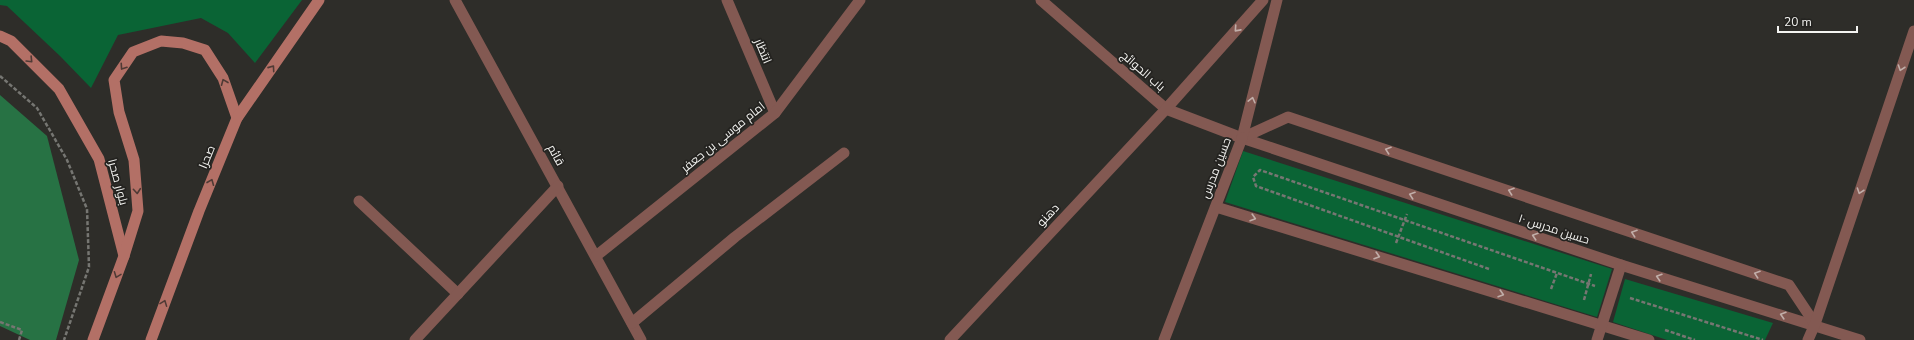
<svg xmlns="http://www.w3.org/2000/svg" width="1914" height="340" font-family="'Nunito Sans',Cairo,sans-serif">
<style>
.green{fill:#0a6435}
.forest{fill:#277244}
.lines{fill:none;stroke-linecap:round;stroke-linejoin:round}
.path{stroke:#767672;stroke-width:2.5;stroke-dasharray:4 2;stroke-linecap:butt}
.minor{stroke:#835952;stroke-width:11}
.tertiary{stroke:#835952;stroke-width:11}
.secondary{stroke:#b37066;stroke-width:11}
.oneway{stroke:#c1aea9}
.oneway2{stroke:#4f3a35}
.labels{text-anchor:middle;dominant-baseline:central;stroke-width:3.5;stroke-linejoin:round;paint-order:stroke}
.street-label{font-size:12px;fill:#f4f4f1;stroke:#242320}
</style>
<rect width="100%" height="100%" fill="#2e2d29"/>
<g class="green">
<polygon points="0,0 302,0 255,63 228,33 201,18 118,35 91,88 60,56 7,6 0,5"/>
<polygon points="1243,151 1612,269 1597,317 1225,202"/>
<polygon points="1625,279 1773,323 1765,340 1667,340 1613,322"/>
</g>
<polygon class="forest" points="0,95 47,136 79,260 56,340 30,340 0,326"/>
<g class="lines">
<g class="path">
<polyline points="0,76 37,108 67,160 87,209 89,267 64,340"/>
<polyline points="1396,243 1407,214"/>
<polyline points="1489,269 1256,186 1253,177 1260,170 1595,286"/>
<polyline points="1551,289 1557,273"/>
<polyline points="1630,298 1763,340"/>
<polyline points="1584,300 1591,274"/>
<polyline points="0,322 22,330 19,340"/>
<polyline points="1665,330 1695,340"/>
</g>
<g class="minor">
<polyline points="455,0 641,340"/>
<polyline points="727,0 775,113"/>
<polyline points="1041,0 1166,109 1242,138 1621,265 1860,340"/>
<polyline points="1242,138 1288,117 1789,285 1815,324"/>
<polyline points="1242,138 1277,0"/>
<polyline points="359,201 458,294"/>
<polyline points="1216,207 1649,340"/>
<polyline points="596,256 775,113 860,0"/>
<polyline points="632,323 735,237 844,153"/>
<polyline points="415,340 558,186"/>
<polyline points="950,340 1166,109 1263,0"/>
<polyline points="1597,340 1621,265"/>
<polyline points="1808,340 1815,324 1914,31"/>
</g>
<polyline class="tertiary" points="1164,340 1242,138"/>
<g class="secondary">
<polyline points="0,36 11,41 59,89 99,159 124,256 93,340"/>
<polyline points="124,256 138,211 134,160 119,112 114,80 133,52 161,41 183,43 205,50 223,78 237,118"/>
<polyline points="151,340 199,211 237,118 319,0"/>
</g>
</g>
<defs><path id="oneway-chevron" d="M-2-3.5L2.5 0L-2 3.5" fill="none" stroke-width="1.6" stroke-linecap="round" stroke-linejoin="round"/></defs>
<g class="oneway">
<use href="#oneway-chevron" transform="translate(1237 29) rotate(132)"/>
<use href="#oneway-chevron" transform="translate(1901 68) rotate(109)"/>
<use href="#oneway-chevron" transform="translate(1252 100) rotate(-76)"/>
<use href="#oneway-chevron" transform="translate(1388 150) rotate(-161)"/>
<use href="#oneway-chevron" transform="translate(1511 191) rotate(-161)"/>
<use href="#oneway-chevron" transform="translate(1860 191) rotate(109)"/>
<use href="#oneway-chevron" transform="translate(1412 195) rotate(-161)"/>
<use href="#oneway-chevron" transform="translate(1253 218) rotate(17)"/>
<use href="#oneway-chevron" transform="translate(1634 233) rotate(-161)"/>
<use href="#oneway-chevron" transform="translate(1535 236) rotate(-162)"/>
<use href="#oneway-chevron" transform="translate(1377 256) rotate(17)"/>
<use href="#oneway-chevron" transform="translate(1757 274) rotate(-161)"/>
<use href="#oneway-chevron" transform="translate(1659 277) rotate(-163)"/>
<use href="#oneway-chevron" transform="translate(1501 294) rotate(17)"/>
<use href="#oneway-chevron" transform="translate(1783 315) rotate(-163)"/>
</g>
<g class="oneway2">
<use href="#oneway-chevron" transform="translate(30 60) rotate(46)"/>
<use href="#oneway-chevron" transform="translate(123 67) rotate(124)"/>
<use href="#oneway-chevron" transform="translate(272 68) rotate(-55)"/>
<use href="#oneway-chevron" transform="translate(224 82) rotate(-112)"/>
<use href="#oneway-chevron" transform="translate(211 182) rotate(-68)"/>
<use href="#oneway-chevron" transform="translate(137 191) rotate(85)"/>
<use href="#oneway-chevron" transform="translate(117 275) rotate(111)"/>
<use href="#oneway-chevron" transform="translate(164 303) rotate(-69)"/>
</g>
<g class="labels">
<g class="street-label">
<text transform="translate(763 51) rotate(67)">انتظار</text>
<text transform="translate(1143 71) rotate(41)">باب الحوائج</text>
<text transform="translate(723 137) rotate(-39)">امام موسی بن جعفر</text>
<text transform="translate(556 155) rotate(61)">قائم</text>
<text transform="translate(207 157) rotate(-68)">صحرا</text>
<text transform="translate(1216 168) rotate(-69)">حسین مدرس</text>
<text transform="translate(118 182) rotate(75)">بلوار صحرا</text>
<text transform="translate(1048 215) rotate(-47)">دهنو</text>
<text transform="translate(1554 229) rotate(18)">حسین مدرس ۱۰</text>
</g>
</g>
<path d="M1778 26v6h79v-6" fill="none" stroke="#f4f4f1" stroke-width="2"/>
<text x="1784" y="26" font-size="12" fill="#f4f4f1" stroke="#242320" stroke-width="3" paint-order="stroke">20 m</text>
</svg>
